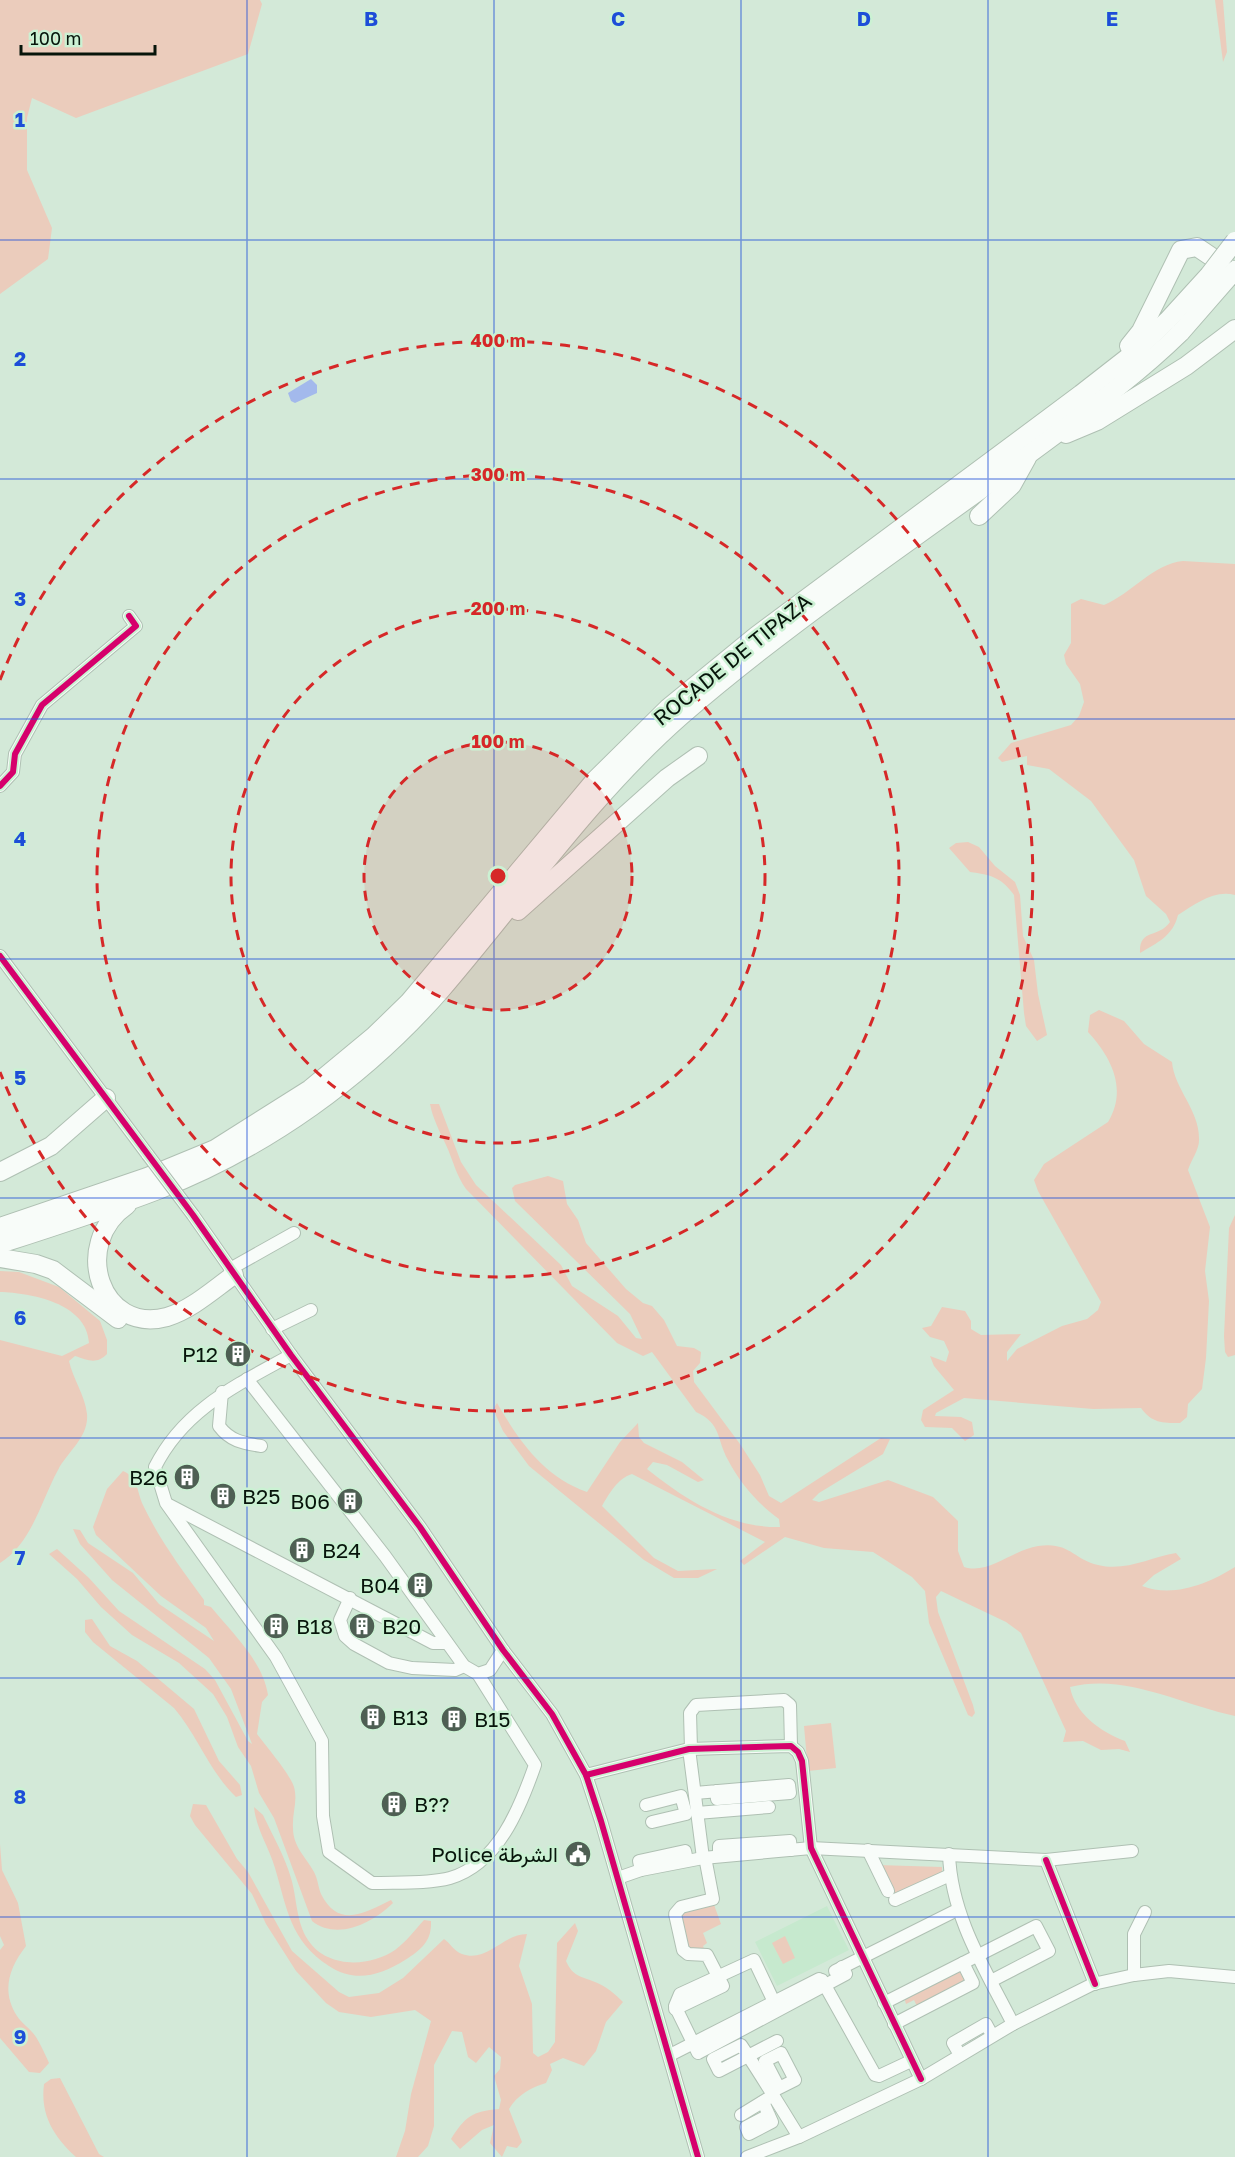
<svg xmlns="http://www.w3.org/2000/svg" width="1235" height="2157" font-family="'Golos Text',Vazirmatn,sans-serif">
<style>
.built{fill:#c6e9ce}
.green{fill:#ebccbc}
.water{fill:#a3b9ec}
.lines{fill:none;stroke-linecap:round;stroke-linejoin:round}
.minor-casing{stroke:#afc0b3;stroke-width:14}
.highway-casing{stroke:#afc0b3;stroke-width:20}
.minor{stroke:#f8fcf9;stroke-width:12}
.highway{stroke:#f8fcf9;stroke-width:18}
.minor-bridge-casing{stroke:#afc0b3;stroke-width:14;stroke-linecap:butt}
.highway-bridge-casing{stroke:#afc0b3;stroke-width:20;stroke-linecap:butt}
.minor-bridge{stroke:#f8fcf9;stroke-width:12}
.highway-bridge{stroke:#f8fcf9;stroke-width:18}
.cycleway-casing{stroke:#cbf1d3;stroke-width:10}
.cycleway{stroke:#d6006c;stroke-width:6}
.grid{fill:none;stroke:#1d4ed8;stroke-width:1.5;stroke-opacity:0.55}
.ring{fill:none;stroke:#d62828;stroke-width:3;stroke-dasharray:10 8}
.labels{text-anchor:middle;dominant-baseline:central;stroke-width:5;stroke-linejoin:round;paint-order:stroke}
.street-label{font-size:21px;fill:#07150b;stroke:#cbf1d3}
.poi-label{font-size:21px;fill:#07150b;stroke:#cbf1d3;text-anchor:start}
.grid-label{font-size:20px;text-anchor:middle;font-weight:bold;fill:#1d4ed8;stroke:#cbf1d3;stroke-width:5;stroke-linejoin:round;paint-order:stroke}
.centre{fill:#d62828;stroke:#cbf1d3;stroke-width:3}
.ring-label{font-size:18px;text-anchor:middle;font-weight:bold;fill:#d62828;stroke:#cbf1d3;stroke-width:5;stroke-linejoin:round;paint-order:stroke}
</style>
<rect width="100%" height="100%" fill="#d3e9d8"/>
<polygon class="built" points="827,1906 849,1950 777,1986 755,1942"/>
<g class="green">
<polygon points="0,0 260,0 262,4 248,54 76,118 32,98 27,118 27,170 52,228 48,259 0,294"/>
<polygon points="1215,0 1223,0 1227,52 1223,62"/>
<path d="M 1183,561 L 1235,564 L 1235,895 C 1215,889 1195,904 1178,915 C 1173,936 1157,943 1140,953 C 1139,928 1158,939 1170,922 L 1166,914 L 1146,896 L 1134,860 L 1091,801 L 1049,769 L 1027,765 L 1027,756 L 1002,762 L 998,758 L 1011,743 L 1071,725 L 1079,716 L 1084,702 L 1080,684 L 1066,664 L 1064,655 L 1071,643 L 1071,604 L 1081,599 L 1104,605 C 1131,594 1153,564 1183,561 Z"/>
<path d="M 968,842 L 979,847 L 995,866 L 1015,882 L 1020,895 L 1023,936 L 1034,960 L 1038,994 L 1047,1035 L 1037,1041 L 1026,1026 L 1024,1013 L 1014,895 C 1001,877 991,875 970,872 L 949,848 L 956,843 Z"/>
<path d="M 1099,1010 L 1124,1021 L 1144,1044 L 1172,1062 C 1174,1088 1199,1110 1199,1138 C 1200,1149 1191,1160 1188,1170 L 1210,1227 L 1205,1271 L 1209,1301 L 1206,1358 L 1202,1389 L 1188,1404 L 1187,1417 L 1180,1423 C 1162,1423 1152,1423 1141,1408 L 1093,1409 L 964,1398 L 936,1413 L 935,1416 L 961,1417 L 972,1422 L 974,1435 L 965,1441 L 952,1428 L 925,1427 L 921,1420 L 923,1410 L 954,1390 L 934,1366 L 930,1356 L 946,1362 L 949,1352 L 944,1341 L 930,1337 L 922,1328 L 931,1326 L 942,1307 L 965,1311 L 971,1321 L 971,1329 L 981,1335 L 1021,1334 L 1007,1352 L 1007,1361 L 1017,1349 L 1062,1326 L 1087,1319 L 1098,1310 L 1101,1302 L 1038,1191 L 1034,1180 L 1044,1164 L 1108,1122 C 1128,1089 1111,1057 1088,1032 L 1090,1015 Z"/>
<path d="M 430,1104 L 439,1104 L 461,1162 L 476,1185 L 561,1265 L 572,1286 L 618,1316 L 636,1338 L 642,1339 L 630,1314 L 515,1201 L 512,1188 L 515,1185 L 548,1176 L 563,1181 L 567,1204 L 578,1220 L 586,1243 L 626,1289 L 643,1303 L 652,1306 L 664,1320 L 677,1346 L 694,1348 L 701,1352 L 700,1363 L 693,1371 L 694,1382 L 740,1444 L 760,1475 L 769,1496 L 781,1503 L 881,1438 L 890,1439 L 883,1454 L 819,1493 L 812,1500 L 819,1502 L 888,1480 L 933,1497 L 958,1521 L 958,1551 L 964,1567 C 989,1575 1012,1550 1038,1546 C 1069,1541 1073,1559 1098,1565 C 1125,1572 1151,1557 1176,1553 L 1181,1559 L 1154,1575 L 1142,1586 C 1173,1598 1208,1584 1235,1567 L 1235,1716 C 1182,1705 1126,1673 1070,1687 C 1075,1714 1101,1732 1125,1741 L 1130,1752 L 1119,1749 L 1101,1750 L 1083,1741 L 1063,1742 L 1066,1731 L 1021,1633 L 1006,1622 L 941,1591 L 936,1597 L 938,1612 L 973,1705 L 975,1713 L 972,1717 L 968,1715 L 929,1623 L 925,1591 L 912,1577 L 873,1552 L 824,1548 L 785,1537 L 744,1565 L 740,1561 L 765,1542 L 632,1474 C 618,1478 609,1494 602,1506 L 654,1558 L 678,1571 L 717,1569 L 698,1578 L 674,1578 L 644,1560 L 529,1466 L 503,1431 L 493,1409 L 497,1403 C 519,1441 544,1477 587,1492 L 620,1442 L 638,1423 L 639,1437 L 644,1443 L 682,1462 L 704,1480 L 698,1482 L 667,1465 L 653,1462 L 647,1469 C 686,1500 729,1528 780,1527 L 779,1519 C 758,1504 740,1483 728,1460 C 716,1438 722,1424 696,1412 L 652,1352 L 643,1356 L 617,1343 L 466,1189 C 456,1175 453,1160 446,1145 C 439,1130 433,1119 430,1104 Z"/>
<polygon points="1235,1215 1235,1355 1228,1357 1225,1352 1224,1336 1229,1228"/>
<path d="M 0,1271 L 19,1272 L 59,1287 L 100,1321 L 107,1340 L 107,1354 C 96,1365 88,1360 75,1356 L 69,1361 C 73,1379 85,1395 87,1414 C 89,1437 68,1451 58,1470 C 41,1501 32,1543 0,1563 L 0,1340 L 62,1356 L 89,1343 C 87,1303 31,1293 0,1292 Z"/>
<path d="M 123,1471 C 138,1477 137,1492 143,1505 C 159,1539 182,1570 204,1600 L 204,1605 L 211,1607 C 232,1633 263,1661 268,1695 L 262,1702 L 257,1734 C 266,1746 290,1774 294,1787 C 298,1802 292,1813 293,1828 C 293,1847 306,1857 314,1872 C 318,1879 318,1887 321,1894 C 339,1929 364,1913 391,1900 L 393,1903 C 373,1923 337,1941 312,1921 L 274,1818 L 259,1793 L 251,1766 L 238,1747 L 227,1717 L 213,1694 L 179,1663 L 132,1635 L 101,1607 L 77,1579 L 49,1554 L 57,1549 L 89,1578 L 119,1611 L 205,1669 L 215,1680 L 248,1741 L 252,1744 L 231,1689 L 209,1658 L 112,1580 L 80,1544 L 73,1529 L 80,1530 L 88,1543 L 133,1573 L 159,1604 L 214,1641 L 206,1628 L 161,1596 L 96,1535 L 93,1527 L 107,1489 Z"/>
<path d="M 92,1619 L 110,1646 L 137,1661 L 194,1709 L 219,1761 L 240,1785 L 242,1795 L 236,1797 C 209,1771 198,1736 174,1708 L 93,1642 L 85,1632 L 85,1620 Z"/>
<polygon points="831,1723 836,1768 808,1771 804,1726"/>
<path d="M 193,1804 L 206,1805 L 237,1859 L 248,1872 L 292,1951 L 339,1992 L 349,1997 L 379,1993 L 403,1978 L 444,1939 C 450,1943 454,1951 462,1954 C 487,1963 503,1934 527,1934 L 519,1966 L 532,2004 L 533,2053 L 538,2057 L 548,2052 L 555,2042 L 557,1943 L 575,1923 L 578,1931 L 566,1961 C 573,1977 581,1976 595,1982 C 606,1986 615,1994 623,2002 L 606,2022 L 596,2051 L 584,2066 L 563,2058 L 550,2064 L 552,2070 L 546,2083 C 532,2087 517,2095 509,2109 L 522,2142 L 517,2148 L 507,2146 L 502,2157 L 490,2143 L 494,2125 L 482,2130 L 460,2149 L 451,2139 C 465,2117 472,2111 499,2109 L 501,2100 L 494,2076 L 500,2069 L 501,2057 L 489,2047 L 476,2063 L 468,2057 L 462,2032 L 452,2031 L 434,2065 L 434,2126 L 428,2146 L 418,2157 L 396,2157 L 405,2131 L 411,2094 L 431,2021 L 415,2010 L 371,2017 L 339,2012 L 326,2003 L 296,1971 L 266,1924 L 252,1894 L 195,1825 L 190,1816 Z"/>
<path d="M 254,1807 L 263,1815 C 272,1834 285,1857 291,1878 C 297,1898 296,1922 308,1940 C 327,1969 370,1967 395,1950 C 406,1942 415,1930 424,1920 L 431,1921 C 432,1941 421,1950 405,1960 C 379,1976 355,1983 329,1966 C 290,1941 287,1908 275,1868 C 269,1847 256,1829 254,1807 Z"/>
<path d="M 0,1844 L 2,1870 L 18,1903 L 26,1946 C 9,1968 1,1991 17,2016 C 22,2024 31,2029 36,2037 C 41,2045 45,2054 49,2063 L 40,2073 L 29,2072 L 0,2038 L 0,1950 L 4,1945 L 0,1936 Z"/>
<polygon points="878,1865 942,1867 942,1874 893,1898"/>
<polygon points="713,1902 721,1924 703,1933 707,1943 703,1946 705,1951 688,1951 681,1917 683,1911"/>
<polygon points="785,1936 795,1958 783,1964 772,1943"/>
<polygon points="962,1969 967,1981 917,2006 914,2000 906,2004 904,1997"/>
<path d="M 60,2078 L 99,2154 L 104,2157 L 76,2157 C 54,2137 40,2115 44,2084 L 51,2079 Z"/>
</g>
<polygon class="water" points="311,379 317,385 317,393 295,403 291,401 288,393"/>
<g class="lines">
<defs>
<g id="minor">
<polyline points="0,786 13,772 15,754 42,705 136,626 129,616"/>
<polyline points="0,956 148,1155"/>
<polyline points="193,1215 291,1355 420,1527 503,1650 552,1714 586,1775 601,1821 698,2157"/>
<polyline points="230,1269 294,1233"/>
<polyline points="272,1329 311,1310"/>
<path d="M 291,1355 C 237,1385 184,1409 155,1467 L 166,1503 L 276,1657 L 322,1741 L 323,1816 L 329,1852 L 372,1883 C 395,1882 428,1884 450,1878 C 498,1864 520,1808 535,1765 L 478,1674"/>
<polyline points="247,1379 385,1556 464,1666 478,1674 490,1670 503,1650"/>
<path d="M 222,1392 L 219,1426 C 230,1441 243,1443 261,1446"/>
<polyline points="169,1505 433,1643 447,1643"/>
<polyline points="350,1598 340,1620 345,1636 354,1644 389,1663 412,1668 455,1670 464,1666"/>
<polyline points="689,1749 703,1858"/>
<polyline points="691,1749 690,1713 696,1705 784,1700 790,1705 791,1746"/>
<polyline points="586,1775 689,1749 791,1746 798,1752 802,1761 811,1848 921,2079"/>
<polyline points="695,1793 789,1785 790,1793 717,1799 716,1791"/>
<polyline points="646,1805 681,1796 686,1814 652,1822"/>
<polyline points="697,1813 769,1807"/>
<polyline points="868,1850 888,1891"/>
<path d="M 949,1854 C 951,1916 985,1969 1013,2024"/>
<polyline points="719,1856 719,1846 790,1841 791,1850"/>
<polyline points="1046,1860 1095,1984"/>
<polyline points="641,1870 639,1861 685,1851 687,1860"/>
<polyline points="618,1878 641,1870 703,1858 811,1848 1046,1860 1132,1851"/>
<polyline points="895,1900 950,1875"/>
<polyline points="835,1971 957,1910"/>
<polyline points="1134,1975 1134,1934 1145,1912"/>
<polyline points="822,1980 875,2075 879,2076 911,2061"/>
<polyline points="774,2002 754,1960 680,1994 675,2006 698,2053 846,1974 842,1967"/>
<polyline points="884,2003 1036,1926 1049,1951 991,1981"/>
<polyline points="675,2009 723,1986 707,1955 688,1954 683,1950 675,1914 681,1907 713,1899 705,1857"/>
<polyline points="894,2024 973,1983 963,1963"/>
<path d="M 777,2041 L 719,2071 L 713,2059 L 741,2045 C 761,2075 780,2106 799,2137"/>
<polyline points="670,2055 819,1979"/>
<polyline points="960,2055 953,2043 986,2024 992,2035"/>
<polyline points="771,2092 795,2080 781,2053 765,2061 779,2088"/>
<polyline points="763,2102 772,2122 749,2134 746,2127 769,2115"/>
<polyline points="741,2115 767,2099"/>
<polyline points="747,2157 799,2137 921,2079 1013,2024 1093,1984 1134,1975 1169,1971 1235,1977"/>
</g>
<g id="highway">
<polyline points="1129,346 1141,331 1181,250 1197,247 1231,270"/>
<polyline points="1066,434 1097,421 1186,366 1235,329"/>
<polyline points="979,516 1012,485 1027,458"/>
<polyline points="518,911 667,778 698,756"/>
<polyline points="0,1172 51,1146 106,1098"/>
<path d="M 127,1205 C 70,1244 101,1335 167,1317 C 191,1310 214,1289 234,1275"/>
<polyline points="0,1227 147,1177 215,1149 310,1089 374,1036 409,1002 595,780 668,708 756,636 1081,394 1131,355 1168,320"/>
<path d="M 0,1244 C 53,1227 106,1210 158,1190 C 266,1148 365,1077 441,990 C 520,898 590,796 681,716 C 788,623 908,544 1021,460 C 1076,419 1132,380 1181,332"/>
<polyline points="0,1258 36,1264 53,1270 118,1319"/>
</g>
</defs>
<use href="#minor" class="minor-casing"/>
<use href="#highway" class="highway-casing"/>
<use href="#minor" class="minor"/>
<use href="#highway" class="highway"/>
<defs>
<polyline id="minor-bridge" points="148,1155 193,1215"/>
<g id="highway-bridge">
<polyline points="1168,320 1209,275 1235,241"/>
<polyline points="1181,332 1235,270"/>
</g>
</defs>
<use href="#minor-bridge" class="minor-bridge-casing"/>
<use href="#highway-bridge" class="highway-bridge-casing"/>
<use href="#minor-bridge" class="minor-bridge"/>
<use href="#highway-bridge" class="highway-bridge"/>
<defs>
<g id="cycleway">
<polyline points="0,786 13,772 15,754 42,705 136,626 129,616"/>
<polyline points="0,956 193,1215 291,1355 420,1527 503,1650 552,1714 586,1775 601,1821 698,2157"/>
<polyline points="586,1775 689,1749 791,1746 798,1752 802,1761 811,1848 921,2079"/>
<polyline points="1046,1860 1095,1984"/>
</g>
</defs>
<use href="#cycleway" class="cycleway-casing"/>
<use href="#cycleway" class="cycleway"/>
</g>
<path class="grid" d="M 247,0 L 247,2157M 494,0 L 494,2157M 741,0 L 741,2157M 988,0 L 988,2157M 0,240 L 1235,240M 0,479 L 1235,479M 0,719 L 1235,719M 0,959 L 1235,959M 0,1198 L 1235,1198M 0,1438 L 1235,1438M 0,1678 L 1235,1678M 0,1917 L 1235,1917"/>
<circle cx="498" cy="876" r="134" fill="#d62828" fill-opacity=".12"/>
<g class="ring">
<circle cx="498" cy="876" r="134"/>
<circle cx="498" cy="876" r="267"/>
<circle cx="498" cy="876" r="401"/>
<path d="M0 680A535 535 0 1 1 0 1072"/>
</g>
<defs>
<symbol id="building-disc" viewBox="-11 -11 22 22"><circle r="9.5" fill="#4e5f53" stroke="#cbf1d3"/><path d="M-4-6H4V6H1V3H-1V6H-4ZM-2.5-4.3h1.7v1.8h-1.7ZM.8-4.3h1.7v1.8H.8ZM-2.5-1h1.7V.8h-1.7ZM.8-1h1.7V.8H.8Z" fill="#fff"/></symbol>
<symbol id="civic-disc" viewBox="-11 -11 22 22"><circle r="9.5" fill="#4e5f53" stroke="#cbf1d3"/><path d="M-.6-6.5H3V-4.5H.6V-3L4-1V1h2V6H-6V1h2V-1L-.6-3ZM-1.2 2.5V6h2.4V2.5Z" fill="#fff"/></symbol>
</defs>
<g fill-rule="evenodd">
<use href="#building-disc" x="223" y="1339" width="30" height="30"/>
<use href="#building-disc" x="172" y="1462" width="30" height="30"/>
<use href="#building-disc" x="208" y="1481" width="30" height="30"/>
<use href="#building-disc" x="335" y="1486" width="30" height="30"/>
<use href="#building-disc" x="287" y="1535" width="30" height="30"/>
<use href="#building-disc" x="405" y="1570" width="30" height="30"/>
<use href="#building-disc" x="261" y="1611" width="30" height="30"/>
<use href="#building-disc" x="347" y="1611" width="30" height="30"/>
<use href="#building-disc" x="358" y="1702" width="30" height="30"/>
<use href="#building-disc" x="439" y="1704" width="30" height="30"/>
<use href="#building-disc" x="379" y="1789" width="30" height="30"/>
<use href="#civic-disc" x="563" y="1839" width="30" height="30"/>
</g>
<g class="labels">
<g class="street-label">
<text transform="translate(732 659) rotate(-39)">ROCADE DE TIPAZA</text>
</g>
<g class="poi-label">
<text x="218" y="1354" text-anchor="end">P12</text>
<text x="168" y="1477" text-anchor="end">B26</text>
<text x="242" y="1496">B25</text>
<text x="330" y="1501" text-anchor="end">B06</text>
<text x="322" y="1550">B24</text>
<text x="400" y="1585" text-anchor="end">B04</text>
<text x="296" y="1626">B18</text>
<text x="382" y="1626">B20</text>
<text x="392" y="1717">B13</text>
<text x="474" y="1719">B15</text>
<text x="414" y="1804">B??</text>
<text x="558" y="1854" text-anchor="end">Police الشرطة</text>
</g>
</g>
<g class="grid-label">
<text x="371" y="26">B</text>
<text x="618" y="26">C</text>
<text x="864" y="26">D</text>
<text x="1112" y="26">E</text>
<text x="20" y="127">1</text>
<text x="20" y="366">2</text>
<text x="20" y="606">3</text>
<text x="20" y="846">4</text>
<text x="20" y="1085">5</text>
<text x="20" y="1325">6</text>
<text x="20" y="1565">7</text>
<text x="20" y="1804">8</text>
<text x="20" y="2044">9</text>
</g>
<circle cx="498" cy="876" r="9" class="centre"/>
<g class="ring-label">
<text x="498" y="347">400 m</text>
<text x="498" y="481">300 m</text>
<text x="498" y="615">200 m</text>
<text x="498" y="748">100 m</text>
</g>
<path d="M21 45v9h134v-9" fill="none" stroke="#07150b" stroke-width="3"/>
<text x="30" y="45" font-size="18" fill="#07150b" stroke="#cbf1d3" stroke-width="4.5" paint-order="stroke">100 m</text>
</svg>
